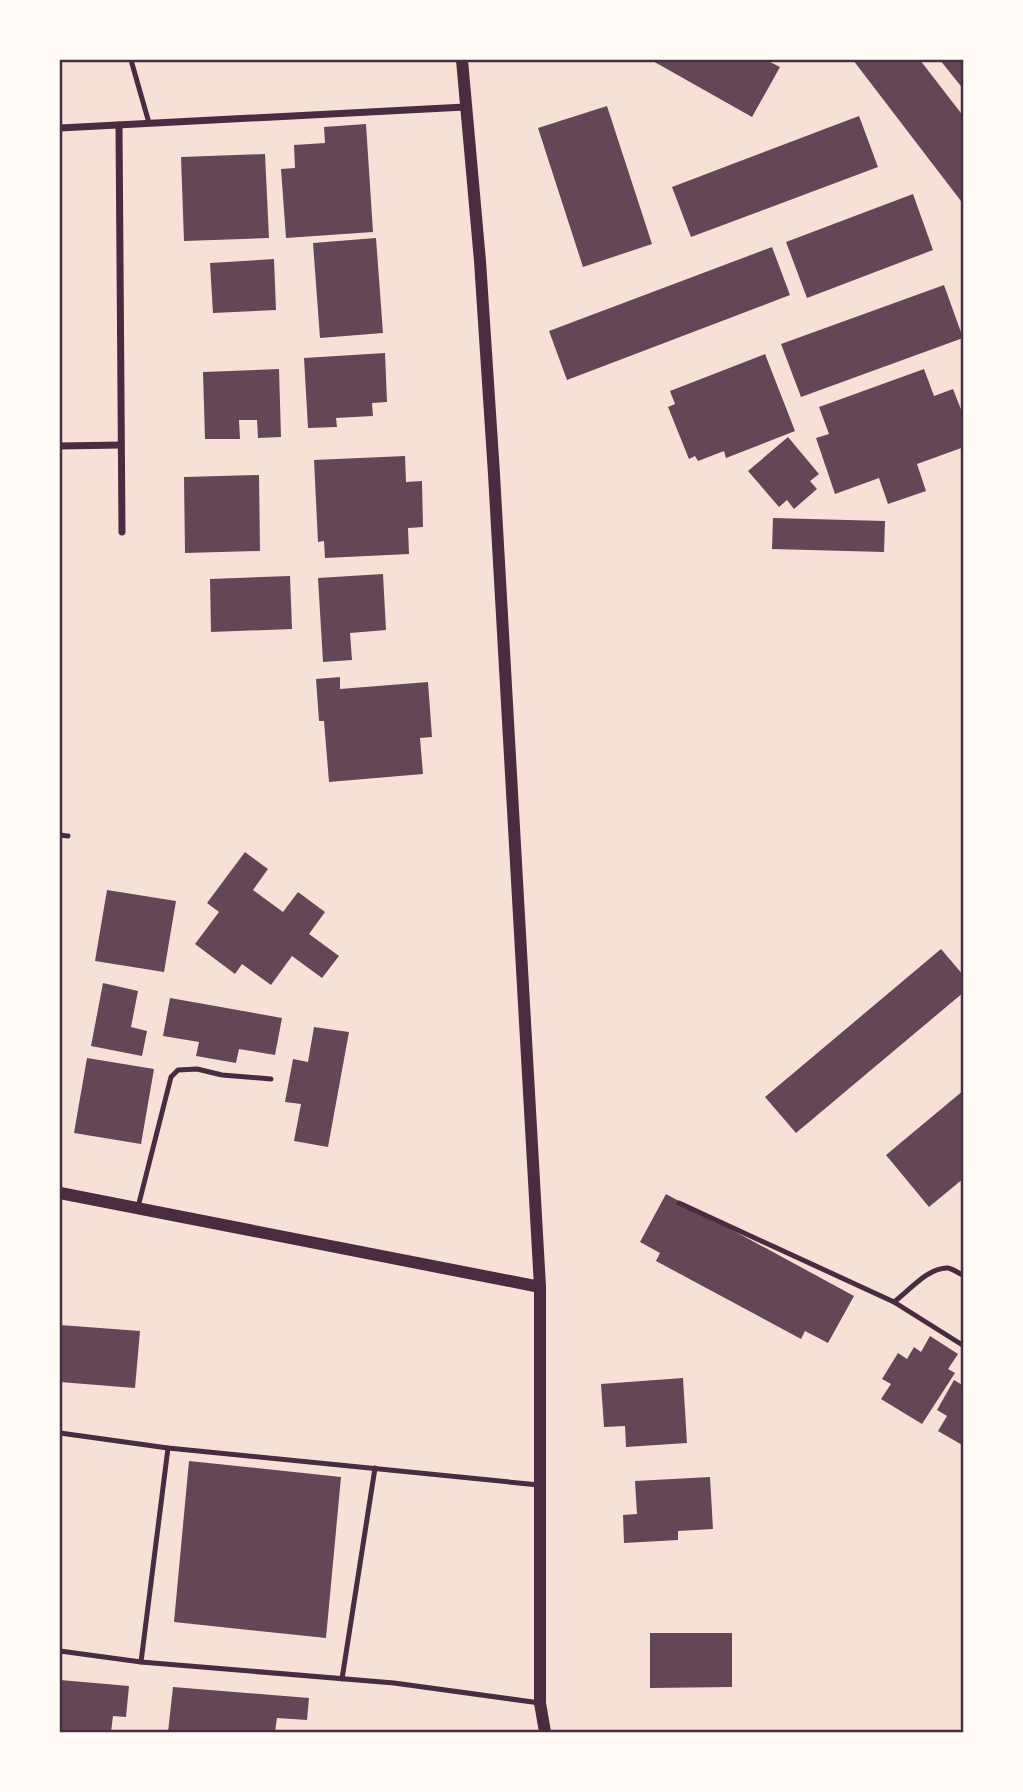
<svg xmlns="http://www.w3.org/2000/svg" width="1023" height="1792" font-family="'Titillium Web',sans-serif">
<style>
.building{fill:#644757}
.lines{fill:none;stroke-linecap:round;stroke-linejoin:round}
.service{stroke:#4a2c40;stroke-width:5}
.minor{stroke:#4a2c40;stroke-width:7}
.tertiary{stroke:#4a2c40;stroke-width:12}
.neatline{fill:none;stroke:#4a2c40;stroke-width:2.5}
</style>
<rect width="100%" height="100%" fill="#f7e1d7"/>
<g class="building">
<polygon points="651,60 766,60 780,67 752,117"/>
<polygon points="853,60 920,60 964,117 964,205"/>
<polygon points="940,60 964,60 964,90"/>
<polygon points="607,106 652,244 583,267 538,128"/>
<polygon points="859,116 878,167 691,237 672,187"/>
<polygon points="366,124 373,232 286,238 281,169 295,168 294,145 325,143 324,127"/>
<polygon points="265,154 269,238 184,241 181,157"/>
<polygon points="913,194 933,250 807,298 786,242"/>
<polygon points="376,238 383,333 320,338 313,243"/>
<polygon points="772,247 790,295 567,380 549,331"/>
<polygon points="274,259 276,310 213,313 210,263"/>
<polygon points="944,285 963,338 801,397 781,344"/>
<polygon points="385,353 387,402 372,403 373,416 336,418 337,427 308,428 304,358"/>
<polygon points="765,354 795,431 726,458 724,451 698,461 695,456 689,459 668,407 675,404 670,391"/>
<polygon points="279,369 281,437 258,438 257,420 239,420 240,439 205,439 203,372"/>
<polygon points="924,369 934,396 953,389 964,417 964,447 917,464 926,491 888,504 879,478 835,494 816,438 829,434 819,407"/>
<polygon points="788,437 819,474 810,481 817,489 794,509 787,500 779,507 748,471"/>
<polygon points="405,456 406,482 422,481 423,527 408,528 409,554 325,558 324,541 318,542 314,460"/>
<polygon points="259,475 260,551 185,553 184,477"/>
<polygon points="773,518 885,521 884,552 772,549"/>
<polygon points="383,574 386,630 350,633 352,660 323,662 318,578"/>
<polygon points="290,576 292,629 211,632 210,579"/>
<polygon points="340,677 340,689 428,682 432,737 420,738 423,774 329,782 324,721 319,721 316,679"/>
<polygon points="245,852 268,869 253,890 283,912 298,892 325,912 309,934 339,956 322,978 292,956 271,985 242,964 235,974 195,944 219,912 207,903"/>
<polygon points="107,890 176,901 164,972 95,961"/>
<polygon points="941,949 964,976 964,992 796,1133 765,1097"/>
<polygon points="103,983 138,991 131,1027 147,1031 142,1056 91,1046"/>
<polygon points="170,998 282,1018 275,1055 239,1049 236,1063 196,1056 199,1042 163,1036"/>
<polygon points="314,1027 349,1032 328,1147 294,1141 301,1104 285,1102 293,1059 308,1062"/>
<polygon points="87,1058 154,1069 141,1144 74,1133"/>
<polygon points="964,1090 964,1178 929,1207 886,1155"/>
<polygon points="666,1194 854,1296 828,1343 805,1331 801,1339 656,1261 660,1253 640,1242"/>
<polygon points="60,1325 140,1331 135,1388 60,1382"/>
<polygon points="930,1336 958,1354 948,1369 955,1373 922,1424 881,1399 891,1384 882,1379 898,1353 907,1359 914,1347 921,1352"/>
<polygon points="683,1378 687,1443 626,1447 625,1426 604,1427 601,1384"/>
<polygon points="954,1380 964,1386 964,1446 938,1431 947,1416 937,1410"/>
<polygon points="189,1461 341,1477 326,1638 174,1622"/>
<polygon points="710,1477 713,1529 678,1531 678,1540 624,1543 623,1515 637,1514 635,1481"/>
<polygon points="650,1633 732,1633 732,1687 650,1688"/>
<polygon points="60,1680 129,1686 126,1717 113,1716 111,1732 60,1732"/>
<polygon points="173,1687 309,1698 307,1720 277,1718 275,1732 168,1732"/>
</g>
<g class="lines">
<g class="service">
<polyline points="131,60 149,123"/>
<polyline points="60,835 68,836"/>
<path d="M 679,1203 L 894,1302 C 909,1291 928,1267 948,1268 C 953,1269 959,1273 964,1276"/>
<polyline points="138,1207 171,1077 178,1070 197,1069 222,1075 271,1079"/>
<polyline points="894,1302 964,1346"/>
<polyline points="60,1433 168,1448 539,1485"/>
<polyline points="60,1651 141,1662 394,1683 540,1703"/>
<polyline points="141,1662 168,1448"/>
<polyline points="342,1679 375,1468"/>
</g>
<g class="minor">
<polyline points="119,125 122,532"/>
<polyline points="60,128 465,107"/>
<polyline points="60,446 121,445"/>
</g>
<g class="tertiary">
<polyline points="462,60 480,261 494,474 540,1287 540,1703 545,1732"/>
<polyline points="60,1193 540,1287"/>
</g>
</g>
<rect width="1023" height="1792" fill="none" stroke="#fffaf5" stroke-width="122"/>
<rect x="61" y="61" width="901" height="1670" class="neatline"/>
</svg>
